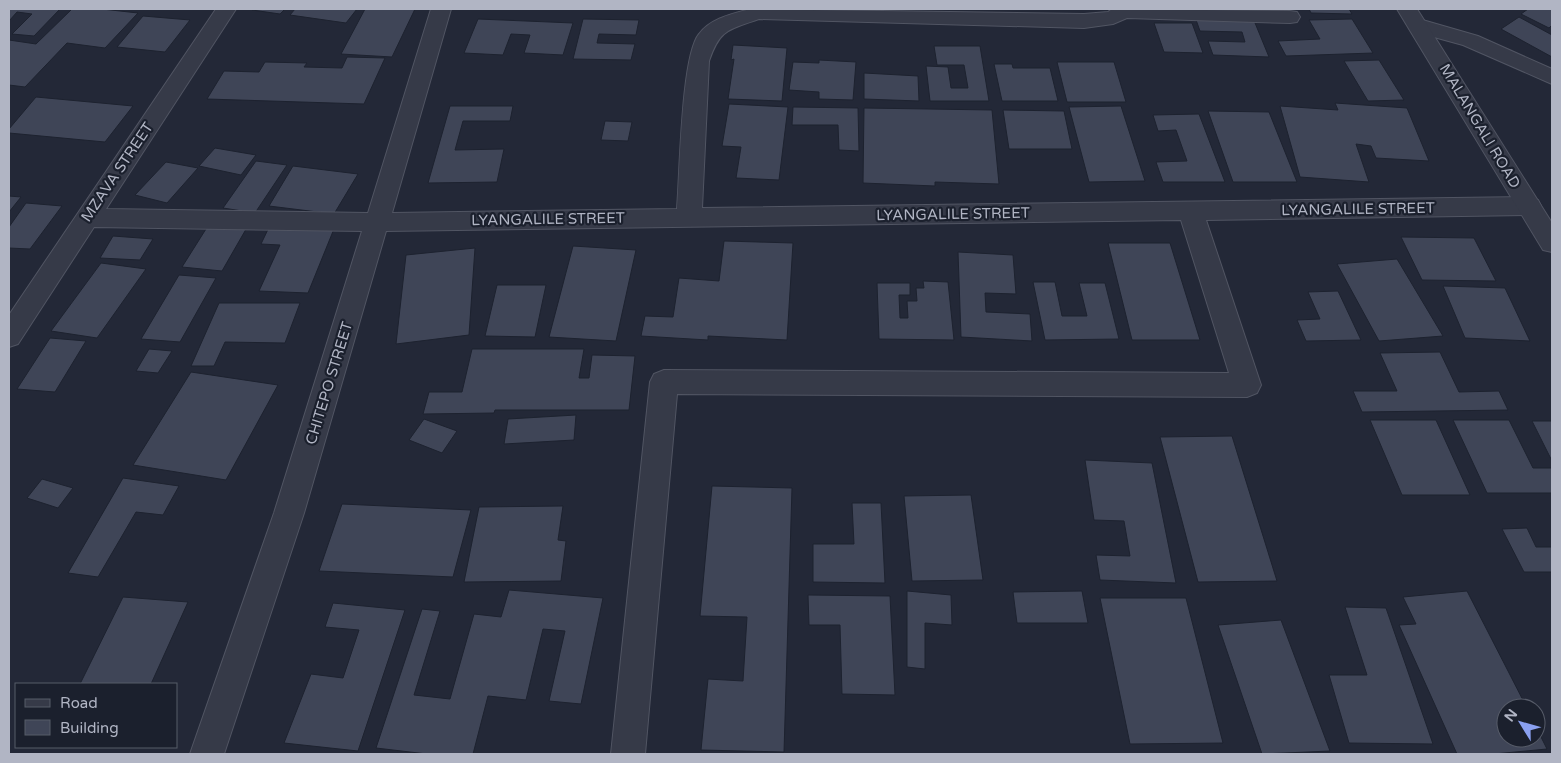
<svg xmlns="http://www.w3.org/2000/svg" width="1561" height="763" font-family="'Varela Round',sans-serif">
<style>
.building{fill:#3f4557;stroke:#1d222f}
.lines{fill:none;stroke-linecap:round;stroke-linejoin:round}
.minor-casing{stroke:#515563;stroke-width:2}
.tertiary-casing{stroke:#515563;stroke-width:2}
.minor{fill:#363a48;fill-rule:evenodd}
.tertiary{fill:#363a48;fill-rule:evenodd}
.labels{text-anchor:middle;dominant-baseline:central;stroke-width:4.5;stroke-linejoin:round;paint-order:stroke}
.street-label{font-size:15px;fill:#b1b5c4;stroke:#1b202d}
</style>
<rect width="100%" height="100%" fill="#232837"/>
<g class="building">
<polygon points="9,9 60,9 34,36 12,34 32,14 17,12 9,21"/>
<polygon points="72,9 102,9 138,13 105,48 67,43 25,87 9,85 9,40 36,44"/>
<polygon points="253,9 285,9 280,14 252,10"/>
<polygon points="295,9 357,9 346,23 290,15"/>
<polygon points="365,9 415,9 392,57 341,54"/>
<polygon points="1159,9 1274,9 1276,13 1160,12"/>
<polygon points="1309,9 1349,9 1352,14 1311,13"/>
<polygon points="1528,9 1552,9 1552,25 1549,28 1521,14"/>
<polygon points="143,16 190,20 165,52 117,47"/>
<polygon points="1195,17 1253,18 1269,57 1213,55 1208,41 1245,42 1242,32 1200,31"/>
<polygon points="1519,17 1552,35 1552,57 1501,29"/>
<polygon points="478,19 573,23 563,55 524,53 530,35 511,34 503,55 464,53"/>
<polygon points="583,19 639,20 636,35 599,34 597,43 635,44 631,60 573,59"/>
<polygon points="1352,19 1373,53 1286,56 1278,41 1320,39 1309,20"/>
<polygon points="1154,23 1192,23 1203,53 1164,52"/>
<polygon points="733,45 787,48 782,101 728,99 734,59 731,60"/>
<polygon points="934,46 980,46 989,101 930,101 926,66 948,67 951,88 968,88 964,65 937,65"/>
<polygon points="347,57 385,58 364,104 207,99 224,71 259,72 265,62 307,63 304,67 342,68"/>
<polygon points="819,60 856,62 853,100 819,99 819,92 789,90 793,62 819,63"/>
<polygon points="1379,60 1404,100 1368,101 1344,61"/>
<polygon points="1057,62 1114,62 1126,102 1067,102"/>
<polygon points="994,64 1012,64 1013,68 1050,68 1058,101 1002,101"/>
<polygon points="864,73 918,76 919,101 864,99"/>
<polygon points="36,97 133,106 105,142 9,133 9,129"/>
<polygon points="1335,103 1407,108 1429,161 1376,158 1371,146 1356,144 1369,182 1300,177 1280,106 1338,110"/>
<polygon points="729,104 788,107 779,180 736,178 741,147 722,146"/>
<polygon points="450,106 513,106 510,121 463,121 455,150 504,149 497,182 428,183"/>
<polygon points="1121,106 1145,181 1089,182 1069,107"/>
<polygon points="793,107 858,108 859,151 839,150 838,125 792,125"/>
<polygon points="864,108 992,110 999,184 935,182 935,186 863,183"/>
<polygon points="1003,110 1064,111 1072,149 1009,149"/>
<polygon points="1208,111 1269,112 1297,182 1233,182"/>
<polygon points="1199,114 1225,182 1163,182 1156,162 1187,161 1176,130 1158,131 1153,115"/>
<polygon points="605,121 632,122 628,141 601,140"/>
<polygon points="215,148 256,155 241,175 199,166"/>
<polygon points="256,161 287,165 255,213 223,208"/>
<polygon points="166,162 198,168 167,203 135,195"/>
<polygon points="293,166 358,174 334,214 269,206"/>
<polygon points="9,196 21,197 9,212"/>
<polygon points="26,203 62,206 30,249 9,248 9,227"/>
<polygon points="211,221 249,224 222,271 182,267"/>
<polygon points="271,223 336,224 308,293 259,291 280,245 261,244"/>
<polygon points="113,236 153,239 140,260 100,258"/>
<polygon points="1401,237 1474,238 1496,281 1422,280"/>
<polygon points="724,241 793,243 787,340 708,336 708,340 641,336 645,316 673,317 679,278 719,281"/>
<polygon points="1108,243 1170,243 1200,340 1132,340"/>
<polygon points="573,246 636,250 616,341 549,337"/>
<polygon points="475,248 469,335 396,344 406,255"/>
<polygon points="958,252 1013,255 1016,294 985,293 986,312 1030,314 1032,341 961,337"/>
<polygon points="1397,259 1443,336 1379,341 1337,264"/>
<polygon points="101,263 146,269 97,338 51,331"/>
<polygon points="179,275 216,278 180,342 141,339"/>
<polygon points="923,281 948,282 954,340 879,339 877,283 910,283 910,295 899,295 900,318 908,318 907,301 917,301 916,288 924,288"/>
<polygon points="1033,282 1055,282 1062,316 1087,316 1079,283 1105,283 1119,339 1045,340"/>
<polygon points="497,285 546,285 535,337 485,336"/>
<polygon points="1443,286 1505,288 1530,341 1465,338"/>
<polygon points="1338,291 1361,340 1306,341 1297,320 1320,319 1308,292"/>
<polygon points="219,303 300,303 285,343 225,342 214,366 191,366"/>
<polygon points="50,338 86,341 55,392 17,389"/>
<polygon points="149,349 172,351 158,373 136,371"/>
<polygon points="472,349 584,349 579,378 589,378 592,355 635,356 629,410 495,410 494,413 423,414 429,392 462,392"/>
<polygon points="1440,352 1459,392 1499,391 1508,410 1362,412 1353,391 1397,391 1380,353"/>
<polygon points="191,372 278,385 226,480 133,465"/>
<polygon points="576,415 574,440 504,444 508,419"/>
<polygon points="424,419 457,431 442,453 409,440"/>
<polygon points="1370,420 1436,420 1470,495 1402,495"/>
<polygon points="1453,420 1509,420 1533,468 1552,468 1552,493 1487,493"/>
<polygon points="1532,421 1552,421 1552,461"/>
<polygon points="1232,436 1277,581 1198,582 1160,437"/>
<polygon points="1085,460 1152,463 1176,583 1100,580 1096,555 1130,556 1124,521 1094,520"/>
<polygon points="123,478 179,486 163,515 136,512 98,577 68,573"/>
<polygon points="42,479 73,488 58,508 27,498"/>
<polygon points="712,486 792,488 784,752 701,750 708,679 743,681 747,617 700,616"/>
<polygon points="971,495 983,580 912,581 904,496"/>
<polygon points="852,503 881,503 885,583 813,582 813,544 854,544"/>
<polygon points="342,504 471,510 453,577 319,571"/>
<polygon points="563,506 558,540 566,541 561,581 464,582 479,507"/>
<polygon points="1527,528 1536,547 1552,547 1552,572 1524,572 1502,529"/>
<polygon points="509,590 603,598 581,704 549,701 565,631 543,629 526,700 488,696 473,754 427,754 376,748 422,609 440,611 414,695 450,699 474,614 501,617"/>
<polygon points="907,591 951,595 952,625 925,623 925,669 907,667"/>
<polygon points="1082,591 1088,623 1017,623 1013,592"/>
<polygon points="1467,591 1527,708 1506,708 1506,738 1536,738 1536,727 1547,749 1494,754 1457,754 1399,625 1416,624 1403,597"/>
<polygon points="808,595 890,596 895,695 842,694 840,625 809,625"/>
<polygon points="123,597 188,602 151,684 80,684"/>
<polygon points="1100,598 1186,598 1223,743 1130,744"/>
<polygon points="333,603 405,610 358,751 284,743 311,674 343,678 359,630 325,627"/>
<polygon points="1345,607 1386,608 1433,744 1349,743 1329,675 1367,675"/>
<polygon points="1281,620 1330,751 1262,754 1218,625"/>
</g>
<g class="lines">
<defs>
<g id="minor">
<path d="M 216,9 L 236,9 L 106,209 L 368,213 L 431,9 L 451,9 L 392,213 L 677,209 C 680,174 681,56 699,34 C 711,18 732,14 750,9 L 1084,14 L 1108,12 L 1112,9 L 1290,11 L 1297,12 L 1300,17 L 1297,22 L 1290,23 L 1127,18 L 1113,24 L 1084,28 L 759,19 C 728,30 720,29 709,61 L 702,208 L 1529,197 L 1538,200 L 1541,206 L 1538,212 L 1529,215 L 1206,220 L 1261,385 L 1257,393 L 1247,397 L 677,394 L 645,754 L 611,754 L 650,382 L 654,374 L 664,370 L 1229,373 L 1181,220 L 386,231 L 304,513 L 224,754 L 190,754 L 274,513 L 362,231 L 94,227 L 18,344 L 9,347 L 9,315 Z"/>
<polygon points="1419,19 1478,36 1552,69 1552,84 1463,45 1412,31 1409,26 1412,21"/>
</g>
<polygon id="tertiary" points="1397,9 1417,9 1552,223 1552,252 1543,250"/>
</defs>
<use href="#minor" class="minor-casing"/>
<use href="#tertiary" class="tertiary-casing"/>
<use href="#minor" class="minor"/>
<use href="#tertiary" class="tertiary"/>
</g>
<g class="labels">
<g class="street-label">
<text transform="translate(1480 126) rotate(59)">MALANGALI ROAD</text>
<text transform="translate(117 172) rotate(-56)">MZAVA STREET</text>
<text transform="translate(1358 209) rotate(-1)">LYANGALILE STREET</text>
<text transform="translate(953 214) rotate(-1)">LYANGALILE STREET</text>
<text transform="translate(548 219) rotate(-1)">LYANGALILE STREET</text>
<text transform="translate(329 383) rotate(-73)">CHITEPO STREET</text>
</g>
</g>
<rect width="1561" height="763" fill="none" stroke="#b1b5c4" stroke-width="20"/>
<rect x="15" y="683" width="162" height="65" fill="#1b202d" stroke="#575c69"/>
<rect x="25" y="699" width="25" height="8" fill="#363a48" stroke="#575c69"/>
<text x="60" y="708" font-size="15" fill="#b1b5c4">Road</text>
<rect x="25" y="720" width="25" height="15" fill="#3f4557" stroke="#575c69"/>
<text x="60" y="733" font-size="15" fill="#b1b5c4">Building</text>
<g transform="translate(1521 723) rotate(307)"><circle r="24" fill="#1b202d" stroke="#575c69"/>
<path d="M0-4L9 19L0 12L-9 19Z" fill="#8aa0f0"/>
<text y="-8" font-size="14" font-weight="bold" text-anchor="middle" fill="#b1b5c4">N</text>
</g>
</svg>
